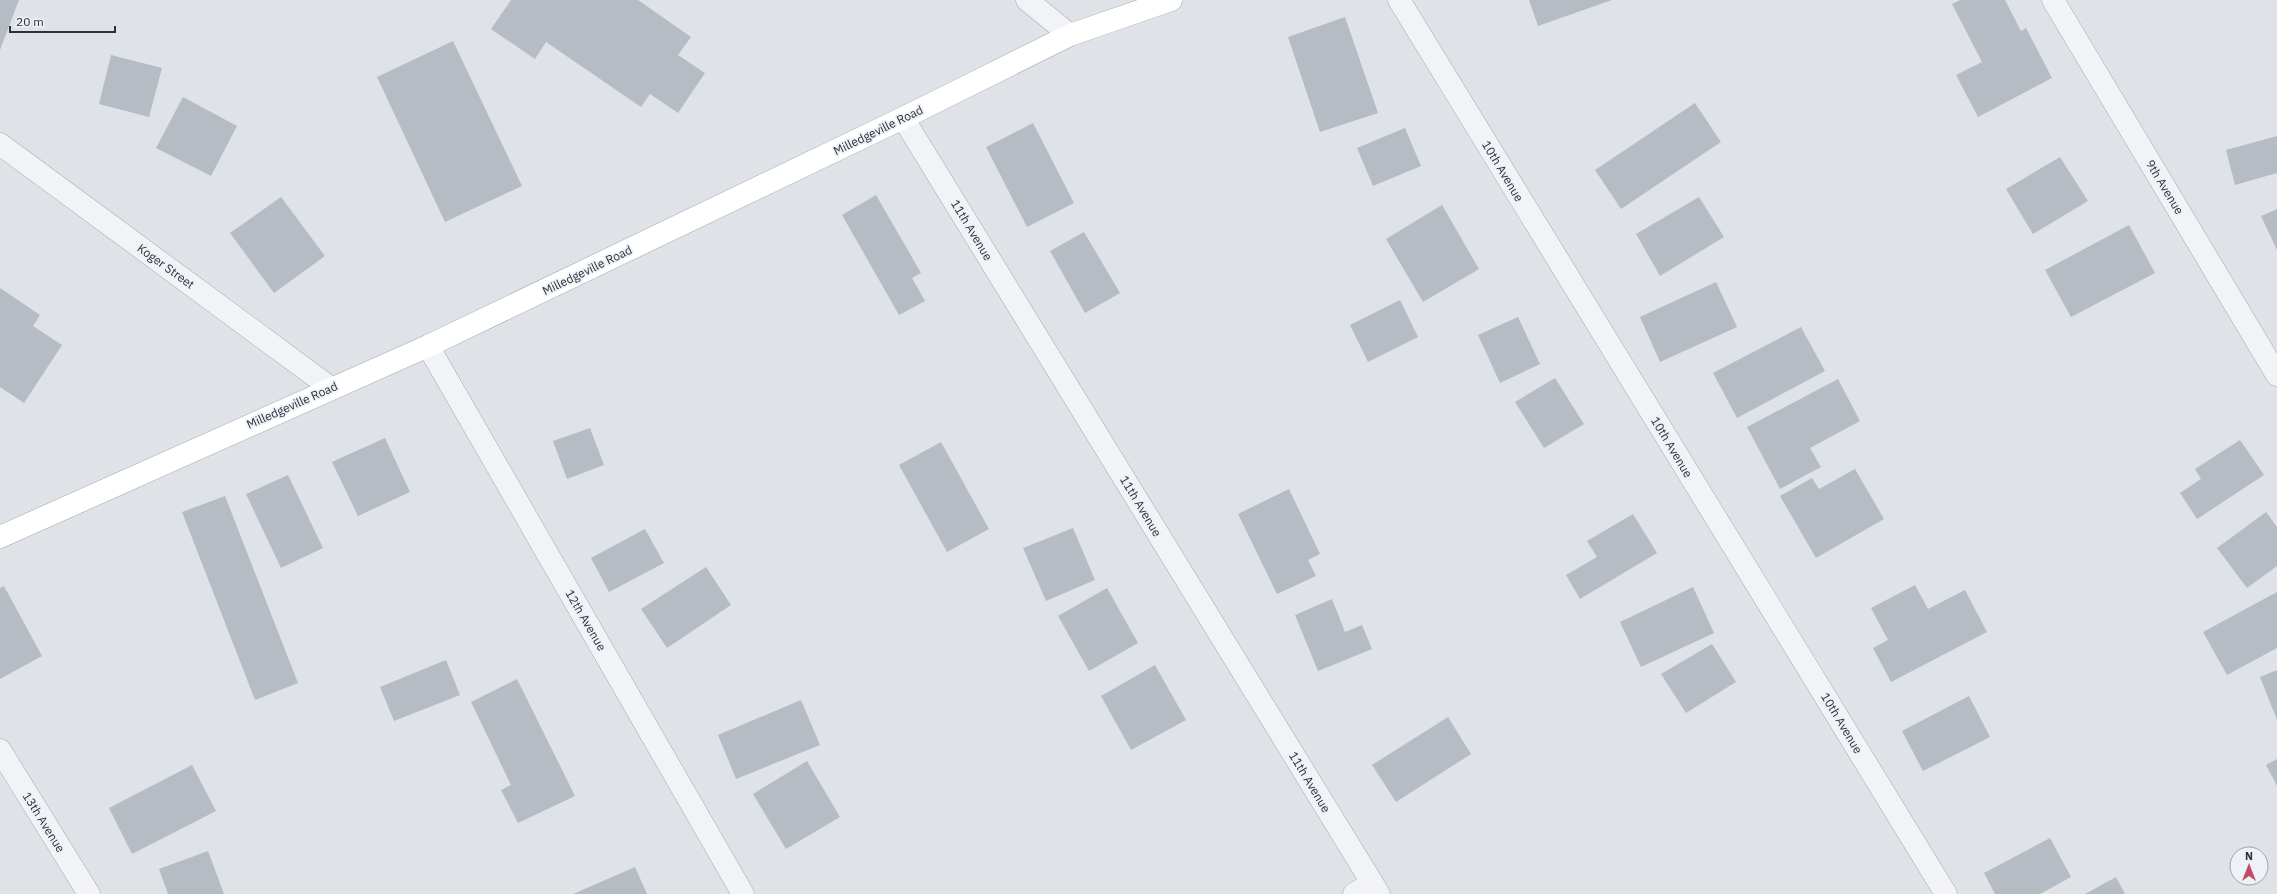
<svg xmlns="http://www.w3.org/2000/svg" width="2277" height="894" font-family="'IBM Plex Sans',sans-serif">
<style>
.building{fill:#b6bcc4}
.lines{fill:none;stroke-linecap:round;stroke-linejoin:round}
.minor-casing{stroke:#a5aab1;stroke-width:23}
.major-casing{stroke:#9fa8b2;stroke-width:23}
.minor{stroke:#f1f3f6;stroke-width:22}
.major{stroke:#fff;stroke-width:22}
.labels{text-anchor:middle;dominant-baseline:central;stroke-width:3.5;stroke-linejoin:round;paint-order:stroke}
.street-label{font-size:12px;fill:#29313d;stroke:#eef1f5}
</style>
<rect width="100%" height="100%" fill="#dfe3e7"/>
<g class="building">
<polygon points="0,0 19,0 0,50"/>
<polygon points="511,0 638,0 691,37 678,55 705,73 678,113 650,94 641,107 546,42 535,59 491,29"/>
<polygon points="1529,0 1612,0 1538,26"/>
<polygon points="1960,0 2005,0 2021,31 2026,28 2052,78 1978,117 1956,75 1982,62 1952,4"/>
<polygon points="1345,17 1378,113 1320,132 1288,37"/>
<polygon points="453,41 522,186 445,222 377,77"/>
<polygon points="111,55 162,68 149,117 99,104"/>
<polygon points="183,97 237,126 211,176 156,148"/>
<polygon points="1695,103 1721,142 1621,209 1595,170"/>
<polygon points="1033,123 1074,203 1027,227 986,147"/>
<polygon points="1405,128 1421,166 1373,186 1357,148"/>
<polygon points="2277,136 2277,173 2235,185 2226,150"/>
<polygon points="2060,157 2088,201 2033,234 2006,189"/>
<polygon points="876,195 921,273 912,278 925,301 899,315 842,215"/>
<polygon points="281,197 325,256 274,293 230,233"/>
<polygon points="1699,197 1724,237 1660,276 1636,234"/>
<polygon points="1442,205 1479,269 1423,302 1386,239"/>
<polygon points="2277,209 2277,250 2261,216"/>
<polygon points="2129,225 2155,273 2071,317 2045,270"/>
<polygon points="1084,232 1120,293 1085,313 1050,251"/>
<polygon points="1716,282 1737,327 1660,362 1640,317"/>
<polygon points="0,288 40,315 33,326 62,345 24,403 0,387"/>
<polygon points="1400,300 1418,337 1368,362 1350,325"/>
<polygon points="1518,317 1540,364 1500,383 1478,335"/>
<polygon points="1801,327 1825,371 1737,418 1713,373"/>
<polygon points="1555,378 1584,424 1544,448 1515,402"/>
<polygon points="1838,379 1860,421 1810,448 1821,467 1780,489 1747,427"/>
<polygon points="590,428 604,465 567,479 553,441"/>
<polygon points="385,438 410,492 358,516 332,462"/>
<polygon points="2240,440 2264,475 2197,519 2180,493 2201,479 2195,469"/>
<polygon points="941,442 989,529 947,552 899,465"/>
<polygon points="1855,469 1884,519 1816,558 1780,496 1812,478 1819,489"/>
<polygon points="288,475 323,548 281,568 246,494"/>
<polygon points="1289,489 1320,554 1308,560 1316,576 1277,594 1238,514"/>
<polygon points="225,496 298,683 255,700 182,512"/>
<polygon points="2266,512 2277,527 2277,566 2247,588 2217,548"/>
<polygon points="1633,514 1657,553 1580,599 1566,575 1597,557 1587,541"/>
<polygon points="1073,528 1095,580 1046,601 1023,548"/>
<polygon points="645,529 664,563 609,592 591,558"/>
<polygon points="706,567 731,605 667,648 641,609"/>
<polygon points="1915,585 1928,609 1965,590 1987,632 1891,682 1873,648 1888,640 1871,608"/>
<polygon points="4,586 42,656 0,679 0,588"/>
<polygon points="1693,587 1714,633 1641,667 1620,622"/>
<polygon points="1107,588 1138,643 1089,671 1058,616"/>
<polygon points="2277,592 2277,648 2227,675 2203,632"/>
<polygon points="1332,599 1345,632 1362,625 1372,649 1318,671 1295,615"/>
<polygon points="1712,644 1736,682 1686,713 1661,674"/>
<polygon points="446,660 460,695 394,721 380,687"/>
<polygon points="1155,665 1186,720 1131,750 1101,696"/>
<polygon points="2277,670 2277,720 2260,677"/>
<polygon points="517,679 575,796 518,823 501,790 511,785 471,702"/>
<polygon points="1969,696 1990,737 1923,771 1902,731"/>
<polygon points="801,700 820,745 736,779 718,735"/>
<polygon points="1448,717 1471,754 1396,802 1372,765"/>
<polygon points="2277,759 2277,786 2266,765"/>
<polygon points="807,761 840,817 786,849 753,794"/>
<polygon points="192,765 216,811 132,854 109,808"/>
<polygon points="2050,838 2071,877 2040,894 1995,894 1984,873"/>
<polygon points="208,851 224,894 168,894 159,869"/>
<polygon points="635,867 647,894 573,894"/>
<polygon points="2116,877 2125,894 2085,894"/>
</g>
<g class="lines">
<defs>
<g id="minor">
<polyline points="1027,0 1070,35"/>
<polyline points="1399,0 1946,894"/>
<polyline points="2053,0 2277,375"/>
<polyline points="903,118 1379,894"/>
<polyline points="0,144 331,388"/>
<polyline points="428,346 743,894"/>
<polyline points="0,750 89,894"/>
<polyline points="1354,894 1372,883"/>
</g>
<polyline id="major" points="0,537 428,346 903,118 1070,35 1171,0"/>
</defs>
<use href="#minor" class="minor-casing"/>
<use href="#major" class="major-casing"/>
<use href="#minor" class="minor"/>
<use href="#major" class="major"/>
</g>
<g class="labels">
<g class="street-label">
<text transform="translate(878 130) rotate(-26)">Milledgeville Road</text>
<text transform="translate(1503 171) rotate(59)">10th Avenue</text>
<text transform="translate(2165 187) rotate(59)">9th Avenue</text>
<text transform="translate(972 230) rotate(59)">11th Avenue</text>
<text transform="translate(166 266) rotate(36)">Koger Street</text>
<text transform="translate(587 270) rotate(-26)">Milledgeville Road</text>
<text transform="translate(292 405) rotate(-24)">Milledgeville Road</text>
<text transform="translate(1672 447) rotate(59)">10th Avenue</text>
<text transform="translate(1141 506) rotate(59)">11th Avenue</text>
<text transform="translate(586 620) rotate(60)">12th Avenue</text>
<text transform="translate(1842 723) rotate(59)">10th Avenue</text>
<text transform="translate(1310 782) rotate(59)">11th Avenue</text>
<text transform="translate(44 822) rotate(58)">13th Avenue</text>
</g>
</g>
<g transform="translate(2249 866)"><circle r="19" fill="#eef1f5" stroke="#9fa4ab"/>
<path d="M0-3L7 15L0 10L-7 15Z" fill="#c54b64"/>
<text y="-6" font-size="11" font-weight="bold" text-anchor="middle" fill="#29313d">N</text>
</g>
<path d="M10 26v6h105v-6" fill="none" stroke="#29313d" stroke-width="2"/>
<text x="16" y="26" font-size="12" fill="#29313d" stroke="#eef1f5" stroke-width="3" paint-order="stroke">20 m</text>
</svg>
